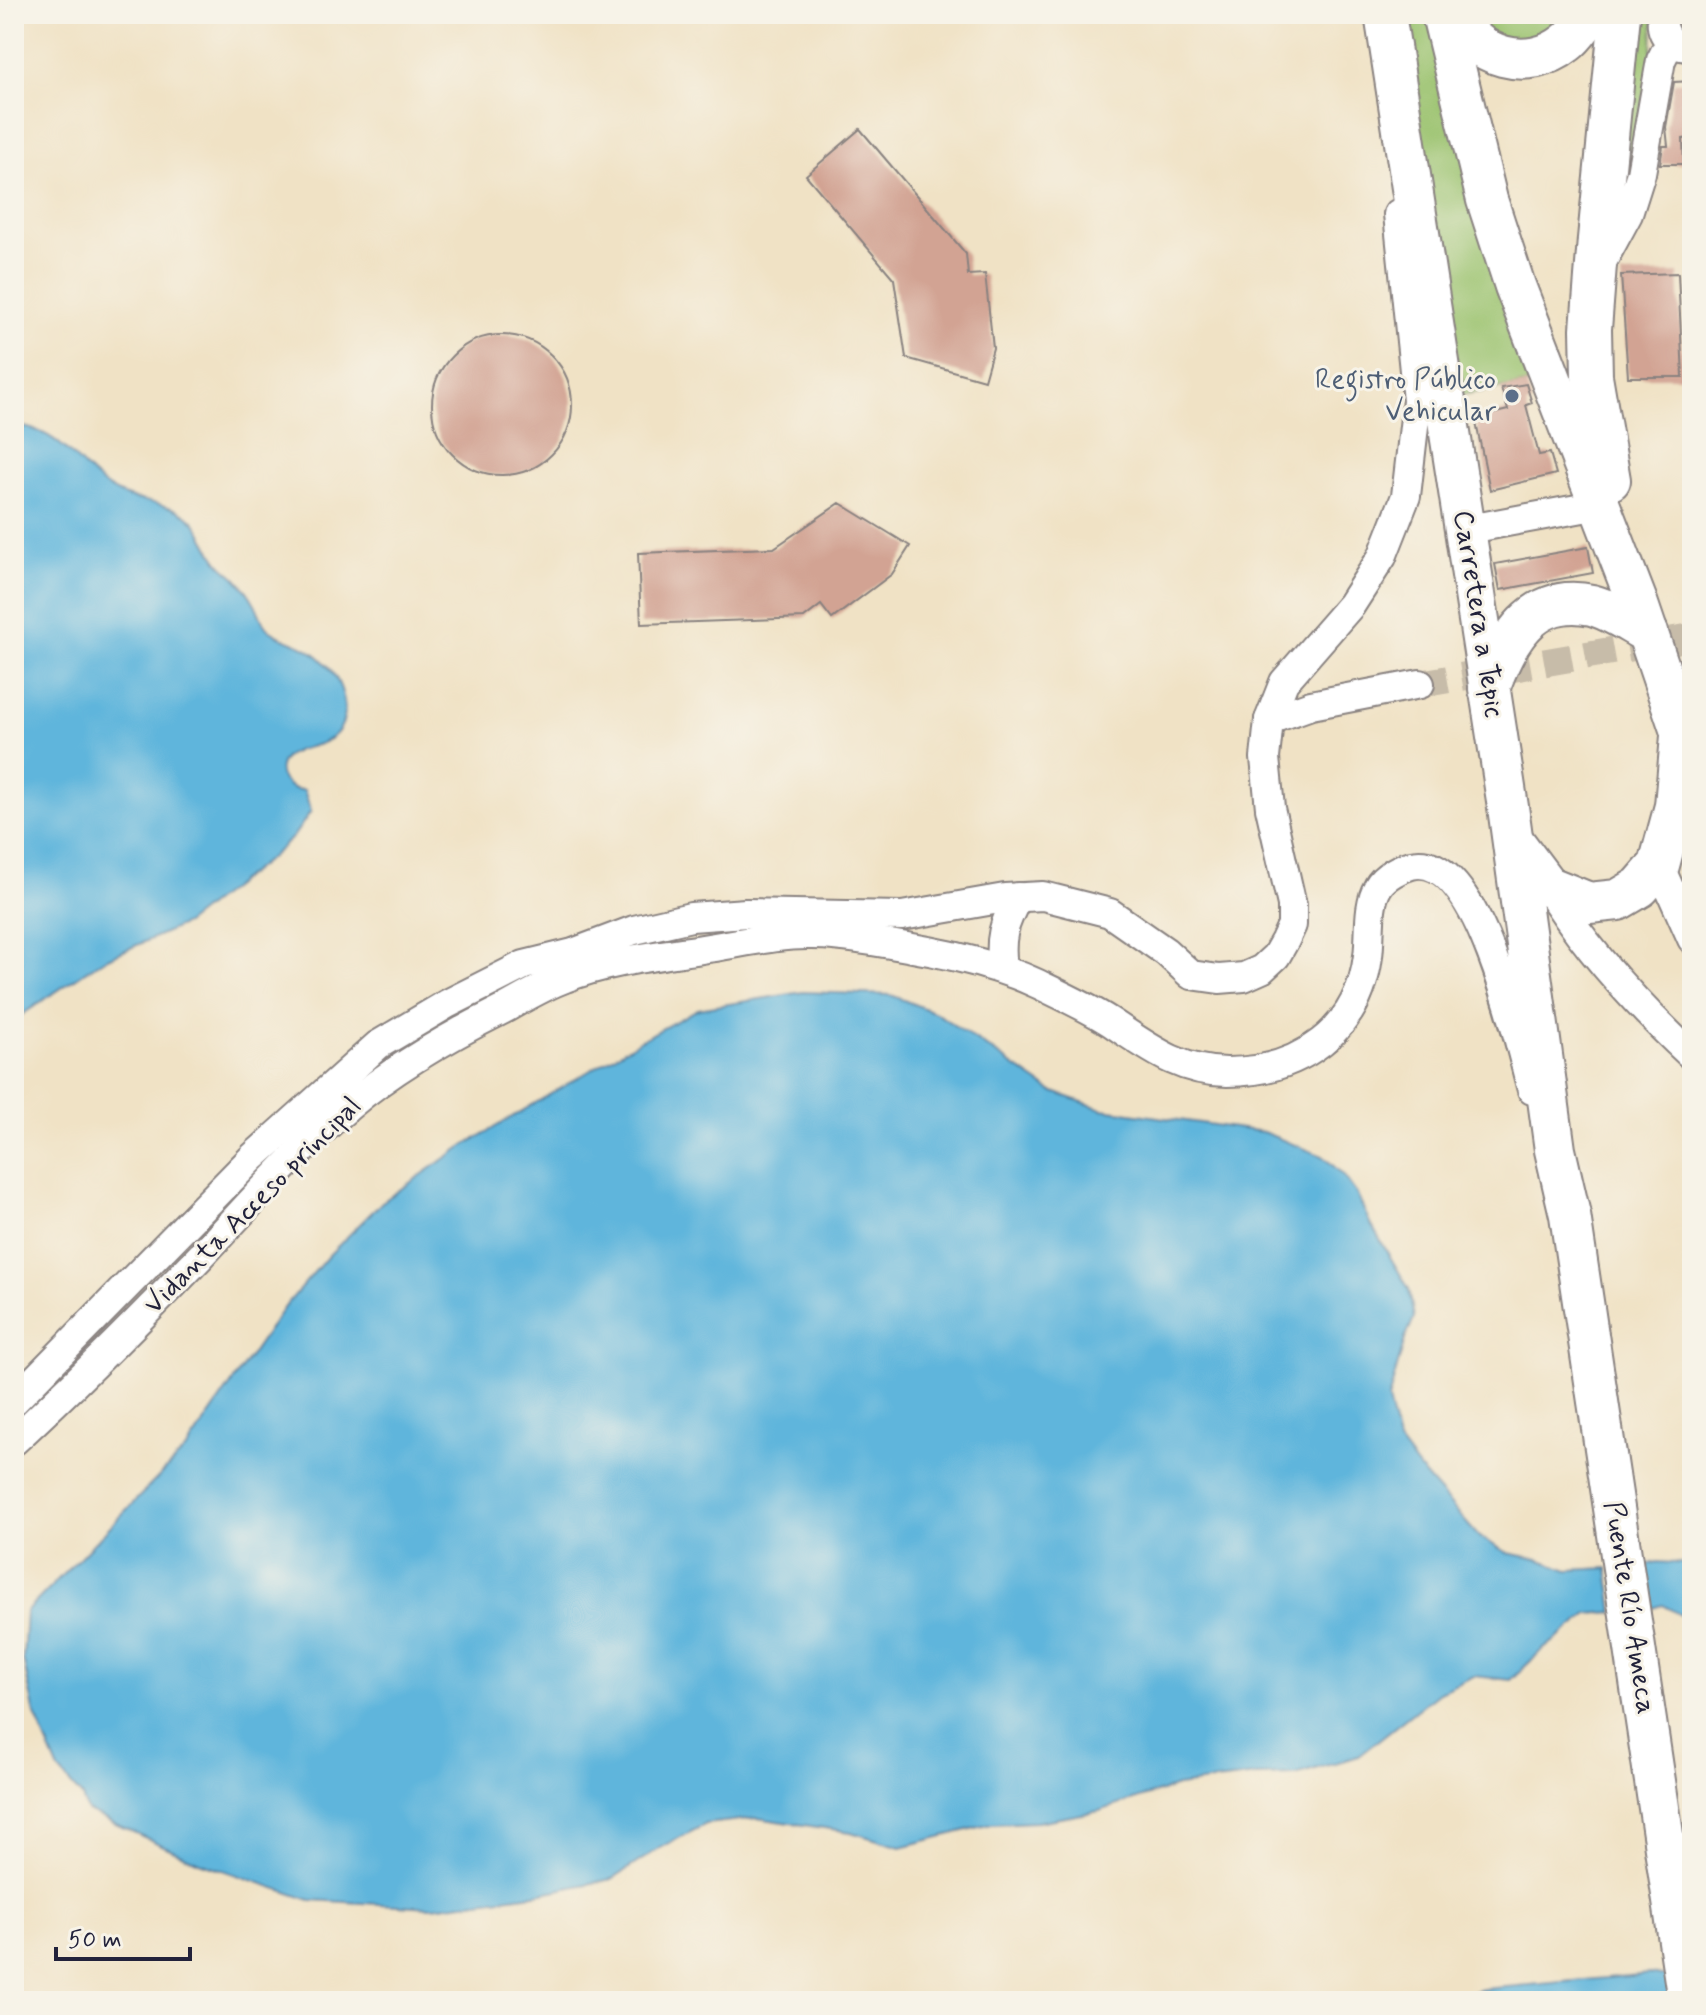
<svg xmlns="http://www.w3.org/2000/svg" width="1706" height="2015" font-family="Mynerve,sans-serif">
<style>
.green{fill:#9bc36f;stroke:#5e7255;stroke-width:2}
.water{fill:#5fb5dc;stroke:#406c8c;stroke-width:2}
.building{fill:#d2a393}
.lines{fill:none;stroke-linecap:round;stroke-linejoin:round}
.minor-tunnel{stroke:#c7bca9;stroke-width:28;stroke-dasharray:28 14;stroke-linecap:butt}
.minor-casing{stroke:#898280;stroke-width:32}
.highway-casing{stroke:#898280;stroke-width:44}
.minor{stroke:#fff;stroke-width:28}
.highway{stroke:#fff;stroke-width:40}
.service-dot{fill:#5c6f8a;stroke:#f7f3e8;stroke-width:3}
.labels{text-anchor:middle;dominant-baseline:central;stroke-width:6;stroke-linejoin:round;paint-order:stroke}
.service-label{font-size:28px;fill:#4e5e75;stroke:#f7f3e8;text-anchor:end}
.street-label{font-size:28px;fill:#22223b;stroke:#f7f3e8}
</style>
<rect width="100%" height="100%" fill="#f7f3e8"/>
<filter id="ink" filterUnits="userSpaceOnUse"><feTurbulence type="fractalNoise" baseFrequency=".0125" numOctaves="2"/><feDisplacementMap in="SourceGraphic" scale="16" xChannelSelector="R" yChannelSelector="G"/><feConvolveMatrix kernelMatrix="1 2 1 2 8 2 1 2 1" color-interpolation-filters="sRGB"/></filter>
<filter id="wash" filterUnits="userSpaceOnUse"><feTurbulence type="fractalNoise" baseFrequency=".006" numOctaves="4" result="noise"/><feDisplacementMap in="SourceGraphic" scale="32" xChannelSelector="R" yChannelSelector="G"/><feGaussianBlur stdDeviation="1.8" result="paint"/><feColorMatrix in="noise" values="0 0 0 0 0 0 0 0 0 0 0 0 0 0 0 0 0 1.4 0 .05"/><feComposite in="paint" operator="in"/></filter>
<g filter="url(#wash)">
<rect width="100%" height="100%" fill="#f0e2c5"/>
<g class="green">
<polygon points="1394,14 1427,14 1534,383 1460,395"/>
<polygon points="1468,14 1573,14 1543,40 1523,42 1487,34"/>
<polygon points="1634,14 1654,14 1651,64 1617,211"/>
</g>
<g class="water">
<path d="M 14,425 C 22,427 30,428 38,431 C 70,443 87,479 120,494 C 142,504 176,502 193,521 C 204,533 209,550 219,562 C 224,569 232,573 237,579 C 244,586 250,595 255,604 C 259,611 262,625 269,630 C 291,645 305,641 326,664 C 345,685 357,727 324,742 C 312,748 294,748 285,758 C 271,773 287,791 304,790 L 311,811 L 293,837 L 271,857 L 185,924 L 103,960 L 14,1020 Z"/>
<polygon points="803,992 891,995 936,1013 1051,1091 1102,1109 1263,1132 1323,1156 1343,1175 1356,1193 1369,1221 1409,1289 1414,1318 1405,1339 1388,1400 1398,1441 1420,1470 1479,1537 1508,1553 1538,1559 1568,1570 1608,1568 1614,1612 1589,1614 1540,1652 1511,1680 1474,1676 1439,1692 1358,1756 1295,1775 1256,1776 1177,1786 1099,1811 1037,1822 991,1824 901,1847 851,1832 757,1818 706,1824 663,1846 612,1879 542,1893 432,1907 310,1900 199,1862 87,1811 82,1797 59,1771 35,1715 23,1659 26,1612 187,1448 282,1310 328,1256 382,1202 462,1147 641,1040 698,1009"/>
<polygon points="1657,1562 1692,1564 1692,1619 1684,1617 1663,1605 1643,1611 1637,1568"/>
<polygon points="1651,1974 1692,1982 1692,2001 1437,2001 1484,1989"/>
</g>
<g id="blocks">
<g class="building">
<polygon points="1692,81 1692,138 1683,139 1684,164 1660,164 1663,146 1668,146 1666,127 1674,82"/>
<polygon points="860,129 966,254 968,275 985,274 993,348 984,380 906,358 894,279 806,175"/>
<polygon points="1678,273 1683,377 1628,377 1621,275"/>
<circle cx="502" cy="405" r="70"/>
<polygon points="1526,384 1532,403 1526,405 1539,455 1550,453 1556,474 1490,490 1475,418 1508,410 1501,388"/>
<polygon points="840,503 910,546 892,574 832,619 821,605 804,618 641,624 638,553 774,548"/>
<polygon points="1588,547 1593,573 1500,590 1495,564"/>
</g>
</g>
</g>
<g filter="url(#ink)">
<use href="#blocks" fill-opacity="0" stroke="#898280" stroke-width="2"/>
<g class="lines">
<polyline class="minor-tunnel" points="1420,684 1692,637"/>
<defs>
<g id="minor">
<path d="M 1663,14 C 1658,33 1670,47 1690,47"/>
<polyline points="1601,264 1628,214 1641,173 1661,60 1666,50 1674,44"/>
<polyline points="1464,530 1599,505"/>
<polyline points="1269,720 1311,705 1420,684"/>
<polyline points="1659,865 1692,939"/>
<path d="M 1547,886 C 1586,950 1637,1005 1692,1056"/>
<path d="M 1003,969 C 999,938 1003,925 1018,897"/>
<polyline points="14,1401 253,1157 378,1045 447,1004 524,965 573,953 634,930 691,917 746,913 902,916 1005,898 1043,896 1110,913 1166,952 1191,975 1219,979 1244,977 1262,969 1276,956 1285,940 1292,925 1292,905 1270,808 1265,758 1269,720 1284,682 1351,605 1382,557 1406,496 1417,400 1398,214"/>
<path d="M 14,1441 C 78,1382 139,1320 200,1257 C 248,1206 295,1152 349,1106 C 395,1067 448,1037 502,1010 C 522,999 543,986 565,978 C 608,961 657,956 702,949 C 738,944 777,934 812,935 C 832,935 853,938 872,941 C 927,950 987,960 1038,984 C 1061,995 1087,1007 1109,1021 C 1147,1046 1179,1072 1227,1072 C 1299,1072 1359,1031 1368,956 C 1371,935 1367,905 1378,887 C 1384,876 1400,868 1411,865 C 1478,848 1519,1044 1532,1090"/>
</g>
<g id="highway">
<polyline points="1385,14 1508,807 1555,1150 1570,1215 1688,2001"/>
<polyline points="1442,14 1487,200 1515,286 1637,602 1692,764"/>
<path d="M 1456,14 C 1473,58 1529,73 1566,43 C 1576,36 1583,23 1591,14"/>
<polyline points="1610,480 1592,376 1591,329 1598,239 1620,14"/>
<path d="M 1489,689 C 1506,641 1532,592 1592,605 C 1611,610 1631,624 1648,633"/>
<polyline points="1514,842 1547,886 1589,903 1618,900 1640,887 1659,865 1675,806 1681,736"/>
</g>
</defs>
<use href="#minor" class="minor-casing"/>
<use href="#highway" class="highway-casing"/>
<use href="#minor" class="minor"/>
<use href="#highway" class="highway"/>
</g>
</g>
<circle class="service-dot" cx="1512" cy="396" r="8"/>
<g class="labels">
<g class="service-label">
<text x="1496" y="380">Registro Público<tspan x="1496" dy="32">Vehicular</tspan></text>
</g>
<g class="street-label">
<text transform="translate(1478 614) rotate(81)">Carretera a Tepic</text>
<text transform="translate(253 1206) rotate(-45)">Vidanta Acceso principal</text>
<text transform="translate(1629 1608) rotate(81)">Puente Río Ameca</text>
</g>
</g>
<rect width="1706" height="2015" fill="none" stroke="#f7f3e8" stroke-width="48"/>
<path d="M56 1947v12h134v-12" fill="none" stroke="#22223b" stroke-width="4"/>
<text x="68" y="1947" font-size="24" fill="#22223b" stroke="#f7f3e8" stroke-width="6" paint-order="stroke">50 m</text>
</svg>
